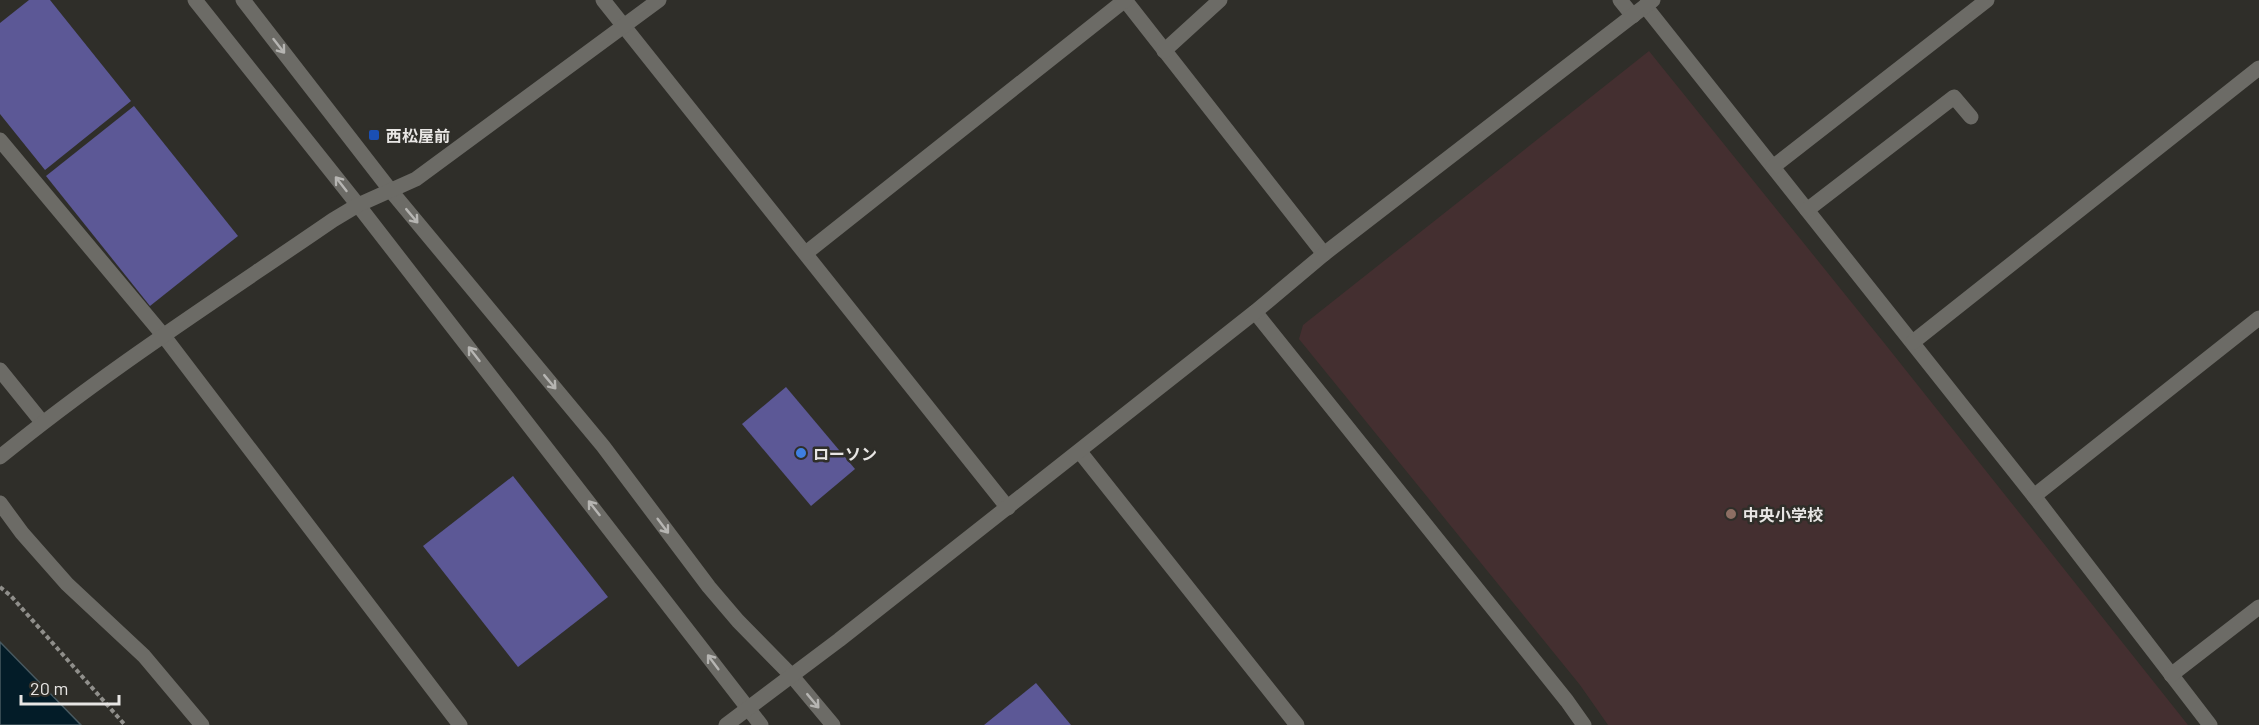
<svg xmlns="http://www.w3.org/2000/svg" width="2259" height="725" font-family="Barlow,'Noto Sans JP',sans-serif">
<style>
.education{fill:#442f30}
.water{fill:#031c28;stroke:#485960;stroke-width:1.5}
.building{fill:#5c5896}
.lines{fill:none;stroke-linecap:round;stroke-linejoin:round}
.path{stroke:#908f8b;stroke-width:4;stroke-dasharray:4.5 3;stroke-linecap:butt}
.minor{stroke:#6c6b66;stroke-width:15}
.oneway{stroke:#b6b5b2}
.transit-dot{fill:#1a4fb4;stroke:#2f2e29;stroke-width:2}
.shop-dot{fill:#3f7fe0;stroke:#2f2e29;stroke-width:2}
.education-dot{fill:#8d6e63;stroke:#2f2e29;stroke-width:2}
.labels{text-anchor:middle;dominant-baseline:central;stroke-width:5;stroke-linejoin:round;paint-order:stroke}
.poi-label{font-size:16px;font-weight:bold;fill:#e8e6e4;stroke:#2f2e29;text-anchor:start}
</style>
<rect width="100%" height="100%" fill="#2f2e29"/>
<polygon class="education" points="1649,51 1885,344 2188,725 1608,725 1580,685 1299,339 1303,325"/>
<polygon class="water" points="0,642 81,725 0,725"/>
<g class="building">
<polygon points="29,0 50,0 131,101 45,170 0,114 0,23"/>
<polygon points="134,106 238,236 150,306 46,176"/>
<polygon points="786,387 855,469 811,506 742,424"/>
<polygon points="513,476 608,597 518,667 423,546"/>
<polygon points="1036,683 1071,725 984,725"/>
</g>
<g class="lines">
<polyline class="path" points="0,587 11,596 125,725"/>
<g class="minor">
<polyline points="195,0 358,205 761,725"/>
<polyline points="243,0 391,191 603,446 709,587 738,621 792,676 833,725"/>
<polyline points="603,0 1008,508"/>
<polyline points="1125,0 1324,254"/>
<polyline points="1620,0 1633,16"/>
<polyline points="1645,6 2034,496 2210,725"/>
<polyline points="1164,51 1220,0"/>
<polyline points="0,140 163,335 460,725"/>
<polyline points="1773,167 1987,0"/>
<polyline points="1807,210 1954,97 1971,117"/>
<polyline points="806,253 1125,0"/>
<polyline points="1255,312 1567,701 1584,725"/>
<polyline points="1913,342 2259,68"/>
<polyline points="0,370 42,422"/>
<polyline points="1080,452 1297,725"/>
<path d="M 0,457 C 105,371 221,297 333,220 L 358,205 L 416,179 L 659,0"/>
<polyline points="2034,496 2259,318"/>
<polyline points="0,503 22,533 67,584 144,656 202,725"/>
<polyline points="2171,675 2259,607"/>
<polyline points="726,725 839,640 1255,312 1324,254 1653,0"/>
</g>
</g>
<defs><path id="oneway-shaft" d="M-6 0H5M1.5-3L5.5 0L1.5 3" fill="none" stroke-width="1.6" stroke-linecap="round" stroke-linejoin="round" transform="scale(1.5)"/></defs>
<g class="oneway">
<use href="#oneway-shaft" transform="translate(279 46) rotate(52)"/>
<use href="#oneway-shaft" transform="translate(341 184) rotate(-128)"/>
<use href="#oneway-shaft" transform="translate(412 216) rotate(50)"/>
<use href="#oneway-shaft" transform="translate(474 354) rotate(-128)"/>
<use href="#oneway-shaft" transform="translate(550 382) rotate(50)"/>
<use href="#oneway-shaft" transform="translate(594 508) rotate(-128)"/>
<use href="#oneway-shaft" transform="translate(663 526) rotate(53)"/>
<use href="#oneway-shaft" transform="translate(713 662) rotate(-127)"/>
<use href="#oneway-shaft" transform="translate(813 701) rotate(50)"/>
</g>
<rect class="transit-dot" x="368" y="129" width="12" height="12" rx="3"/>
<circle class="shop-dot" cx="801" cy="453" r="6"/>
<circle class="education-dot" cx="1731" cy="514" r="6"/>
<g class="labels">
<g class="poi-label">
<text x="386" y="135">西松屋前</text>
<text x="813" y="453">ローソン</text>
<text x="1743" y="514">中央小学校</text>
</g>
</g>
<path d="M21 695v9h98v-9" fill="none" stroke="#e8e6e4" stroke-width="3"/>
<text x="30" y="695" font-size="18" fill="#e8e6e4" stroke="#2f2e29" stroke-width="4.5" paint-order="stroke">20 m</text>
</svg>
